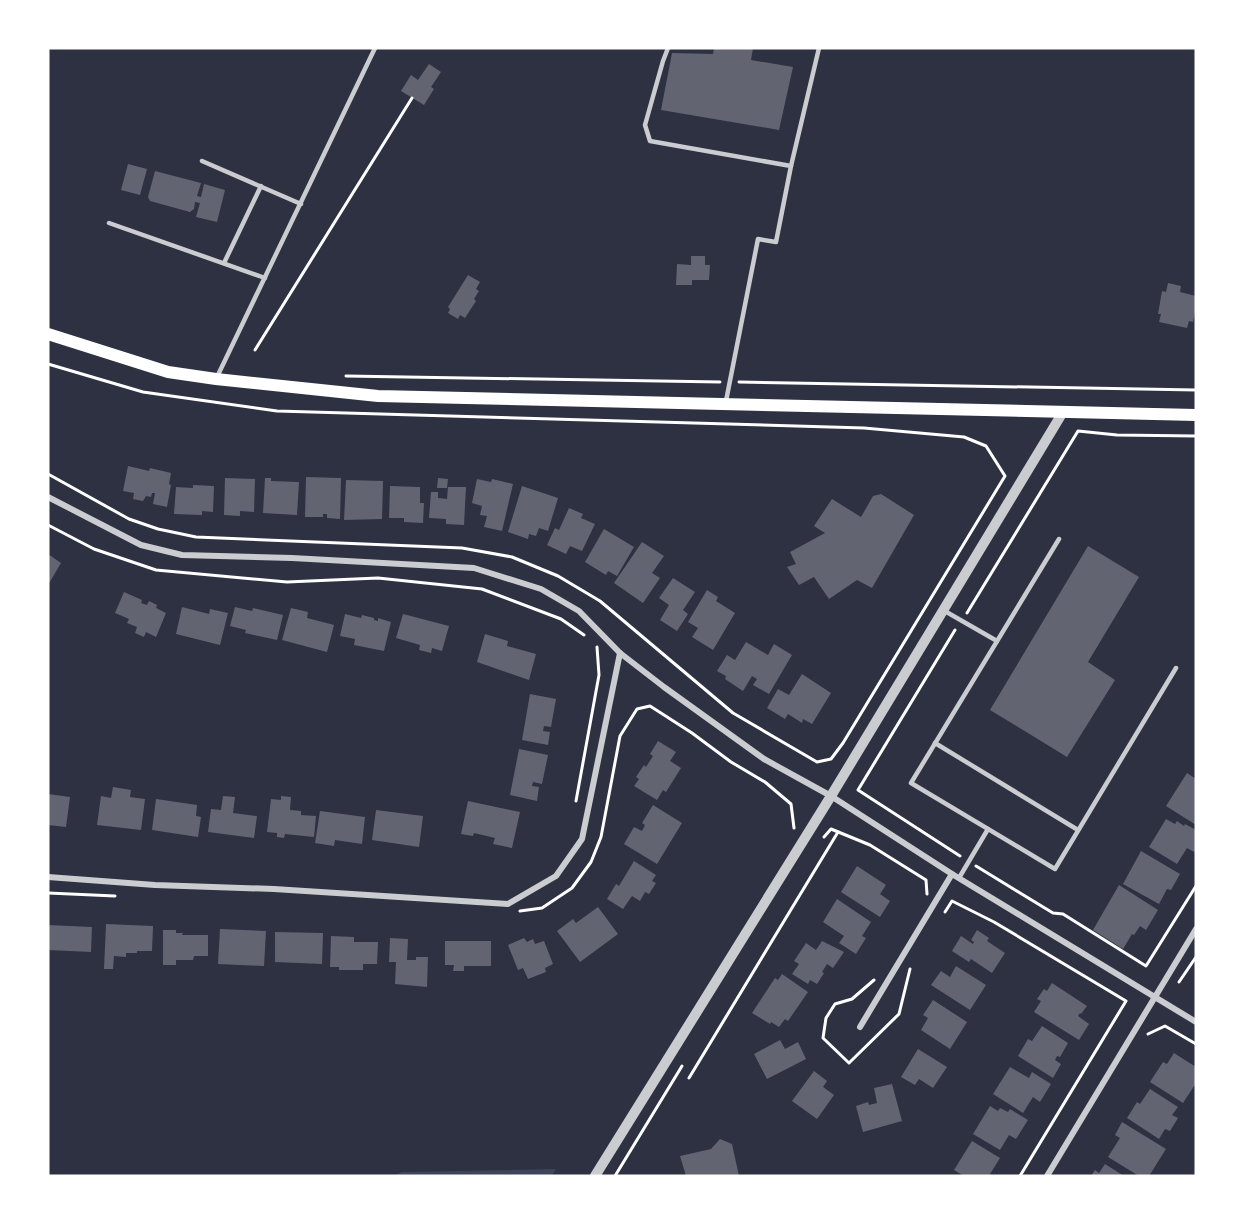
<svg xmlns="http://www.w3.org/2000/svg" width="1244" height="1224" font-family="Overpass,sans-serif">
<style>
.green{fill:#3c4559}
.building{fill:#626471}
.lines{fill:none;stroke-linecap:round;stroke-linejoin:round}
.path{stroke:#fff;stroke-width:3}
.service{stroke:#caccd0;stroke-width:4.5}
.minor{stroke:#caccd0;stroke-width:6}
.tertiary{stroke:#caccd0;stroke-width:10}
.secondary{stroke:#fff;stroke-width:12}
</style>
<rect width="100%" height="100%" fill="#2d3142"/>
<polygon class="green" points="556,1169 552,1176 393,1176 402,1172"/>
<g class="building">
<polygon points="714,48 753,48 751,60 793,67 779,130 661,110 672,53 713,54"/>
<polygon points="429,64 441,72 431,87 434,89 424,105 401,91 411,75 418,80"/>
<polygon points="128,164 147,169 140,195 121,190"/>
<polygon points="155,171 201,183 197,196 201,197 204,184 225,190 217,222 196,217 200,203 195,202 194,209 190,212 150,201 148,197"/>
<polygon points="691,256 705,256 705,265 710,265 709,280 692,280 692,285 676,285 677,264 691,265"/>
<polygon points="468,275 480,282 476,289 479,291 474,299 476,301 465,318 460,315 458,319 448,313 450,309 448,307"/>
<polygon points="1168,283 1181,286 1180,292 1196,296 1196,307 1193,322 1189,321 1187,328 1159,322 1161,314 1158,314 1162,291 1166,292"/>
<polygon points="128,466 149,471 150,468 171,473 169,484 171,485 167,507 153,504 155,493 152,493 151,497 146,496 143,501 133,499 134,493 123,491"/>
<polygon points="306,477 341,478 340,519 327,518 327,514 323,514 323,517 305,517"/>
<polygon points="225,478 255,479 254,512 240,511 240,516 224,515"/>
<polygon points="265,478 271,478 271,481 299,482 297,515 263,513"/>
<polygon points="438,478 448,479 447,488 437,488"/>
<polygon points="477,479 491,482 492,479 513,484 502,531 484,527 487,516 480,515 482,506 472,503"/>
<polygon points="346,480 383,481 382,519 344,520"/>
<polygon points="193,485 214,486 213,512 202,511 202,515 174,514 176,487 193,488"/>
<polygon points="390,486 420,487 420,503 424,503 423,523 404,522 404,518 389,518"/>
<polygon points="522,486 558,498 548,531 539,528 536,536 529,534 528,539 508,532"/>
<polygon points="448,487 466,487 464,525 446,524 446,519 429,518 431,492 438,492 438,498 447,499"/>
<polygon points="881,494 914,515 872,588 857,580 829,599 814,577 799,585 787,567 796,564 790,552 825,533 814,526 832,499 861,517 873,496"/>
<polygon points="569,508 583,514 581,518 595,524 582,551 570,546 566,554 547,545 555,528 559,530"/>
<polygon points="604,529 634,547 617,576 608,571 606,575 585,562"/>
<polygon points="642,542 664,556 652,573 660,578 643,603 614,583"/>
<polygon points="1088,546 1139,577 1088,662 1115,680 1067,757 990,710"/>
<polygon points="48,554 61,563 48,585"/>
<polygon points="673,578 695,592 683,610 688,614 677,631 660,620 669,605 659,598"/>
<polygon points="707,590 718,597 716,601 735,613 713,650 692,637 698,628 688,622"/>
<polygon points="124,592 142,600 141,603 147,605 149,601 157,605 156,608 166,613 156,637 146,632 144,637 135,633 137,627 127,623 129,619 115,613"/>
<polygon points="182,607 209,614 210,609 228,613 220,645 176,634"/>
<polygon points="235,607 252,611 253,608 283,615 277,640 245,633 246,630 230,626"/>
<polygon points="291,608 308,612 307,618 334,625 327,652 282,640"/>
<polygon points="345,614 361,618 362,615 374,618 374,620 378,621 378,618 391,622 384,651 354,645 355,639 340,636"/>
<polygon points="403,614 449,626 442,651 432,648 431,653 419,650 420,645 396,638"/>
<polygon points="485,634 508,641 507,646 536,654 529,680 477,662"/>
<polygon points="746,642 768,655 774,644 792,655 769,694 753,685 757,679 752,676 743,691 725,679 726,676 717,671 727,655 735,660"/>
<polygon points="802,674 831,693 812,724 803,719 802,723 788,714 785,719 767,708 778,689 789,695"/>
<polygon points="530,694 556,699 551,727 544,726 543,731 550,732 548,745 522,740"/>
<polygon points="658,741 676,752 670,761 681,768 666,792 663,790 657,800 634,786 639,779 636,777 644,765 646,767 653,756 650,754"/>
<polygon points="519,749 548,755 542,784 533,782 532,786 539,787 537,801 510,795"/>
<polygon points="1187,773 1196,779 1196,825 1166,806"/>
<polygon points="113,787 131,790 130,797 145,799 141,830 97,825 101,796 111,798"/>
<polygon points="48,794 70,797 66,827 48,825"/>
<polygon points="223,796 235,797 233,813 257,816 254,838 208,832 211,809 221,810"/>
<polygon points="281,796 291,797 290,810 301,811 301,815 316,816 314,837 285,834 284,838 277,837 277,833 267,832 271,799 281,800"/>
<polygon points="156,799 197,805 196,816 201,817 198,837 152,830"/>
<polygon points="468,801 520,812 512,848 493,844 495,838 474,833 473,836 461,834"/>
<polygon points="653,805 682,823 657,864 624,844 634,827 642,831 645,825 642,823"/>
<polygon points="376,810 423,816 419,847 372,840"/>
<polygon points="320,811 365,817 362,844 335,840 334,846 315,843"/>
<polygon points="1166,819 1175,824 1177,821 1184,826 1185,824 1196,830 1196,849 1194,852 1187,848 1177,864 1149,847"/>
<polygon points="1141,851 1180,874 1171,890 1167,889 1159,904 1123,884"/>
<polygon points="634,861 656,875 652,881 656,883 649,894 645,892 640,901 632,896 623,909 607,899 616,884 619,886"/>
<polygon points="857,866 886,885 880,894 890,901 880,917 841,892"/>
<polygon points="1119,885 1158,910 1146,930 1140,926 1134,935 1132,934 1123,949 1093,930"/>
<polygon points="837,899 871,922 862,936 866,938 856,954 839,943 844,936 823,922"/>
<polygon points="598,907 618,934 580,962 557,931 573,919 576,923"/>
<polygon points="106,924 153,926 152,951 137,951 137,953 126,953 126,957 114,956 113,969 104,969"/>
<polygon points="48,925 92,927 91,952 48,950"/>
<polygon points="220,929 266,931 264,966 218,964"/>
<polygon points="163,930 176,930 176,933 183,933 182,935 208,935 208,956 194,956 193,960 176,960 176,965 163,965"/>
<polygon points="977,930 989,938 987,941 1005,953 992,973 971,959 969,962 952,951 961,936 973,944 974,942 971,940"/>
<polygon points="275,932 323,933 322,964 275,962"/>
<polygon points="331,936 354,937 354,942 378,942 377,964 363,964 363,970 339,970 339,967 330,967"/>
<polygon points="390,938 408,939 407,960 416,960 416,957 428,957 427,987 395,984 396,962 389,962"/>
<polygon points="524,938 527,942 533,939 535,944 544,941 553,964 545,968 546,972 528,979 523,968 518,970 508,945"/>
<polygon points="445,941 491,941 491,966 464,966 464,971 453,971 454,965 445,965"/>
<polygon points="822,941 844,952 833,968 827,964 822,972 824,973 817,984 810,980 808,984 792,974 799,964 794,961 806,943 816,950"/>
<polygon points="956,966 986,985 970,1010 931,985 941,971 950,977"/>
<polygon points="782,974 808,992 788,1021 785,1019 779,1027 771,1022 770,1024 752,1013 775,978 778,980"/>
<polygon points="1052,983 1087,1006 1081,1014 1080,1013 1078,1016 1089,1024 1079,1040 1034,1012 1041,1001 1037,999 1044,989 1047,991"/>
<polygon points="933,1000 967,1022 950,1049 921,1030 928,1018 923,1015"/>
<polygon points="1042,1026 1068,1043 1060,1057 1057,1056 1055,1060 1061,1064 1053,1078 1018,1056 1028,1039 1032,1041"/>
<polygon points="780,1040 785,1049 798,1042 806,1059 767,1079 754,1054"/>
<polygon points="918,1049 947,1067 933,1088 919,1079 915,1085 901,1077"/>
<polygon points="1174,1053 1196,1067 1196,1083 1183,1103 1150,1082 1163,1062 1167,1064"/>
<polygon points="1010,1067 1029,1078 1032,1072 1051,1084 1040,1102 1033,1097 1023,1113 993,1094"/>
<polygon points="814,1071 827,1081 823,1087 834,1095 817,1119 792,1101"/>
<polygon points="892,1084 902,1121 863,1132 856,1106 868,1102 869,1105 877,1103 874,1088"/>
<polygon points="1150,1089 1178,1107 1172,1115 1178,1118 1170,1131 1165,1129 1159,1139 1127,1118 1137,1102 1140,1104"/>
<polygon points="990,1106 998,1111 1000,1108 1008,1112 1010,1109 1028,1120 1016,1139 1009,1135 1000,1150 973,1134"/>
<polygon points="1122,1122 1166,1149 1149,1176 1139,1176 1108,1157 1120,1138 1115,1135"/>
<polygon points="720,1139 732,1144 739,1176 686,1176 680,1156 711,1149"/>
<polygon points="972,1141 1000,1158 990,1174 993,1176 964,1176 954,1170"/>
<polygon points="1105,1164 1124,1176 1091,1176 1095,1170 1099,1173"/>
</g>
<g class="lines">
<g class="path">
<polyline points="255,350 412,98"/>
<polyline points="48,364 143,392 277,411 864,428 964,437 986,446 1005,476 843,743 831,759 817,762 733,713 600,601 558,576 512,557 462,548 196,537 158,529 129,519 48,474"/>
<polyline points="346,376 720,382"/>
<polyline points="739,382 1196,390"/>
<polyline points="48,525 94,549 156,570 287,582 378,578 482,589 561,619 584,635"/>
<polyline points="967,613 1078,431 1117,435 1196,436"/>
<polyline points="955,630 858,790 960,856"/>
<polyline points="576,801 599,675 597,647"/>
<polyline points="824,837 831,829 870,845 926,880 927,894"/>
<polyline points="976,866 1053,913 1063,914 1146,966 1196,886"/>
<polyline points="48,893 115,896"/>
<polyline points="520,911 542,908 572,888 591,862 601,837 620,736 637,709 650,706 692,733 731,762 765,782 791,804 794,828"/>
<polyline points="945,912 952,901 994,922 1126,1001 1020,1176"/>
<polyline points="874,980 852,999 835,1004 826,1018 823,1038 849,1063 899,1014 910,969"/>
<polyline points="1179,982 1196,957"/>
<polyline points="1148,1034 1165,1026 1196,1044"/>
<polyline points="689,1078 838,832"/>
<polyline points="615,1176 682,1066"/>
</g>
<g class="service">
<polyline points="668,48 663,61 645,125 650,141 791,166 776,242 758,239 726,401"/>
<polyline points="202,161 301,204"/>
<polyline points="791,166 819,48"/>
<polyline points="109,223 265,278"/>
<polyline points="224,263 261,186"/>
<polyline points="217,377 375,48"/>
<polyline points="1059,539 911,783 1055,869 1176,668"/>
<polyline points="943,610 997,641"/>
<polyline points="935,743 1078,830"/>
<polyline points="959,878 988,829"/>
</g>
<g class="minor">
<polyline points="48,497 141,545 182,555 292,558 474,568 541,589 579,611 620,653 664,687 764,759 831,796 952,874 1196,1022"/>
<polyline points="48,877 155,885 274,889 508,904 556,876 582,839 620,653"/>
<polyline points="860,1027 952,874"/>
<polyline points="1047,1176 1196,929"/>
</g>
<polyline class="tertiary" points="595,1176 831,796 1063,412"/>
<polyline class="secondary" points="48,334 168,372 216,379 378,396 1196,415"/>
</g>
<rect width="1244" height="1224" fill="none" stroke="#ffffff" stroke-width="99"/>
</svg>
